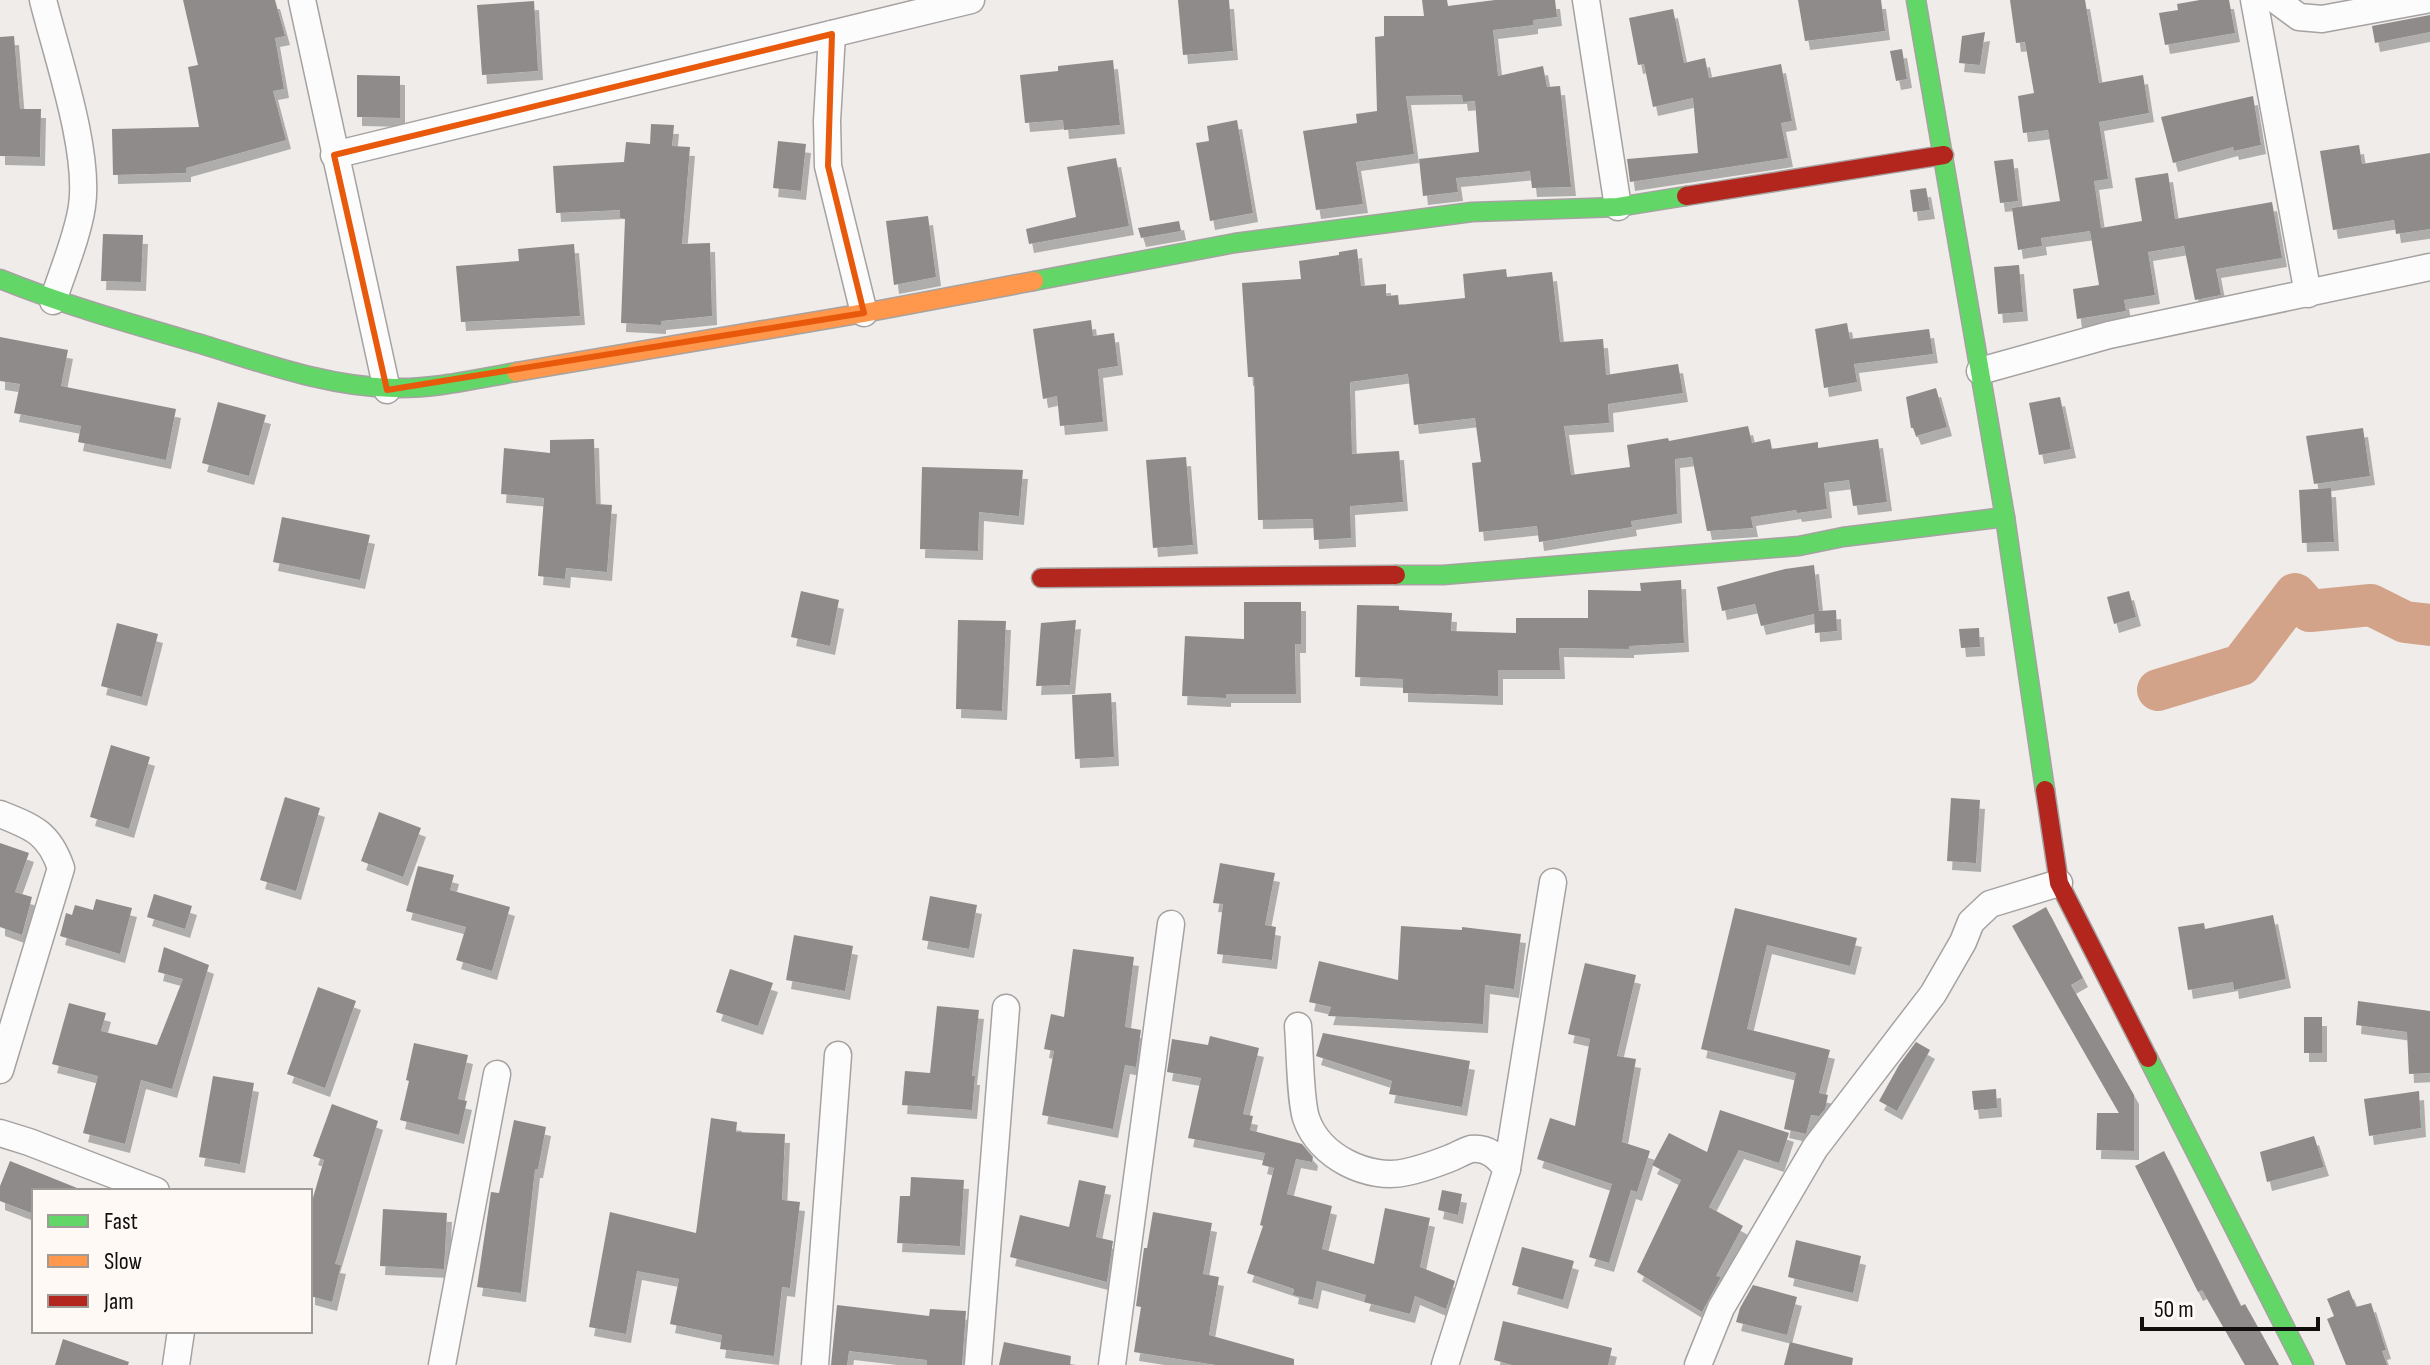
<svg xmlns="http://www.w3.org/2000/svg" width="2430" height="1365" font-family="'Sofia Sans Condensed',sans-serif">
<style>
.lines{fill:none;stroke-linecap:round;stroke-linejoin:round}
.river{stroke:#d2a289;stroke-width:42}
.building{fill:#8e8b8a;filter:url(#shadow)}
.street-casing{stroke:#a5a2a1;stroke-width:29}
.fast-casing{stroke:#a5a2a1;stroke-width:21}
.slow-casing{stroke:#a5a2a1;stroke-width:21}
.jam-casing{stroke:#a5a2a1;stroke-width:21}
.street{stroke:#fdfcfc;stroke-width:26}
.fast{stroke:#63d668;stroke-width:18}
.slow{stroke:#ff974d;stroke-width:18}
.jam{stroke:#b3261e;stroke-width:18}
.marked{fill:none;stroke:#e8590c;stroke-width:6;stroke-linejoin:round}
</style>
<defs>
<filter id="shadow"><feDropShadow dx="5" dy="9" stdDeviation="0" flood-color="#0004"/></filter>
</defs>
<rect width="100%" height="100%" fill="#efecea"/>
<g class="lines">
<polyline class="river" points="2158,690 2241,665 2295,594 2310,611 2371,605 2405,622 2430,625"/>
</g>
<g class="building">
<polygon points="183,0 275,0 285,36 275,38 284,89 273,91 286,140 186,168 186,173 113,175 112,129 199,127 188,67 198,65"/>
<polygon points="1178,0 1229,0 1233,51 1183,55"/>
<polygon points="1422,0 1447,0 1448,6 1495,0 1555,0 1557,17 1533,20 1533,25 1493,30 1498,76 1543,66 1547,87 1560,86 1571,187 1532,188 1530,171 1456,178 1458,192 1423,196 1419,159 1479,152 1475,101 1463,102 1462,95 1406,96 1414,154 1356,162 1363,204 1316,210 1303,131 1357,123 1356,114 1377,111 1375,37 1384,36 1384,16 1424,16"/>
<polygon points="1798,0 1881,0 1885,31 1805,41"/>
<polygon points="2010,0 2085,0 2099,83 2143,75 2149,113 2099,122 2108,179 2094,181 2101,228 2142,221 2135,178 2168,173 2175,219 2272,202 2282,258 2216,269 2221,295 2195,300 2184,246 2148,252 2155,295 2124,300 2126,311 2077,319 2073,289 2099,285 2090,231 2041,238 2042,246 2018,250 2012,208 2060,201 2048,130 2023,133 2018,96 2034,93 2025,42 2016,43"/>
<polygon points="2200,0 2229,0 2235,33 2165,45 2159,13 2178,10 2177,4"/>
<polygon points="534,1 538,71 482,75 477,5"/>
<polygon points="1673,9 1684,63 1705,58 1709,78 1781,64 1792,121 1781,123 1788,158 1630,182 1627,159 1698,153 1693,98 1653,107 1644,64 1638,65 1629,18"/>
<polygon points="2430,15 2430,32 2375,43 2372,26"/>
<polygon points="1985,32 1980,65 1959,63 1962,36"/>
<polygon points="14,36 20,109 41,109 40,157 0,156 0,37"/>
<polygon points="1902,49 1907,79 1896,81 1890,51"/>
<polygon points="1113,60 1120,125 1064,130 1063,120 1025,123 1020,75 1058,71 1058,66"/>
<polygon points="357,75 400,76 400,118 357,117"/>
<polygon points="2253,96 2261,145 2234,151 2233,147 2173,163 2161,117"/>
<polygon points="1237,120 1253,213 1210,221 1196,143 1209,141 1207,126"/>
<polygon points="651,124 674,125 672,146 690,147 682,244 710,243 712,316 661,321 661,325 621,323 625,219 620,218 620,210 556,213 553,166 624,162 626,142 650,144"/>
<polygon points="778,141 806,144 801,191 773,188"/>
<polygon points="2359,145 2362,164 2430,153 2430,229 2396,234 2394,220 2333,230 2320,151"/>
<polygon points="1116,158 1129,226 1029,244 1026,229 1076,217 1067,167"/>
<polygon points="2013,159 2018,201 2000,203 1994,161"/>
<polygon points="1926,188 1930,210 1913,212 1910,190"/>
<polygon points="928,216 936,277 894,285 886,221"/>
<polygon points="1179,221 1181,231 1141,238 1138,228"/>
<polygon points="103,234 143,235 141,282 101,281"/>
<polygon points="574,244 580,316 461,322 456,266 519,261 518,249"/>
<polygon points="1357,249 1361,286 1386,284 1386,296 1398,295 1399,305 1465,298 1463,274 1506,269 1507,277 1552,272 1560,342 1603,339 1606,375 1678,364 1683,393 1608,404 1609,423 1564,426 1571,475 1630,467 1627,445 1668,438 1669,441 1748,426 1752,443 1770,439 1772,449 1818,442 1818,448 1878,439 1887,502 1853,506 1849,480 1824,483 1827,509 1797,513 1796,510 1751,517 1753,528 1707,531 1692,457 1675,459 1677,514 1631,521 1632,527 1539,542 1537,526 1479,532 1472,463 1481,462 1475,418 1414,425 1408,374 1350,382 1352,454 1399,451 1403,502 1350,506 1351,538 1314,540 1313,519 1258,520 1254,377 1248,377 1242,283 1301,279 1299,261 1339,255 1339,252"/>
<polygon points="2019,265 2023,312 1998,314 1994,267"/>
<polygon points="1091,320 1093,336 1114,333 1118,366 1098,369 1103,422 1060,426 1057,396 1043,399 1033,329"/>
<polygon points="1847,323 1850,339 1929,329 1933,354 1854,364 1857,382 1824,388 1815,329"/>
<polygon points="0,337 68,350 61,386 176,409 166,460 78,442 81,426 14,413 20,384 0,381"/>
<polygon points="1936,388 1947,427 1916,436 1913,428 1911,428 1906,397"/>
<polygon points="2060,397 2071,449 2039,455 2029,403"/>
<polygon points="218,402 266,415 249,476 202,463"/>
<polygon points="2363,428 2370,476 2314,484 2306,436"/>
<polygon points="594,439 596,504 612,505 607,572 566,568 565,579 538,576 544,498 501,494 504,448 550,453 550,440"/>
<polygon points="1186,457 1193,545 1153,548 1146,460"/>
<polygon points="922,467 1023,470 1019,516 979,512 978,551 920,549"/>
<polygon points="2331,488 2334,542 2302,543 2299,490"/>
<polygon points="282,517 370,535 360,580 273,562"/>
<polygon points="1814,565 1819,611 1836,610 1837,631 1815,633 1814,614 1761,626 1755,604 1722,611 1717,587 1785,569"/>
<polygon points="1681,580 1684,643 1629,646 1629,649 1559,648 1560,670 1498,670 1498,696 1403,693 1403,679 1355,677 1357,605 1399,606 1399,610 1452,613 1451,631 1516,633 1516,618 1588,618 1588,590 1641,591 1640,583"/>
<polygon points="801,591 839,600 830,646 791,637"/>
<polygon points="2129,591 2136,617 2114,624 2107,597"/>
<polygon points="1244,602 1301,602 1301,644 1295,644 1296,694 1226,694 1226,698 1182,696 1185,636 1244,639"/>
<polygon points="958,620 1006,621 1002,711 956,709"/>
<polygon points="1076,620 1070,685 1036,686 1041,623"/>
<polygon points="117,623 158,634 142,697 101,686"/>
<polygon points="1979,628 1980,647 1961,648 1959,629"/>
<polygon points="1111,693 1114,757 1075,759 1072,695"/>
<polygon points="111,745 150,757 129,829 90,817"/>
<polygon points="285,797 320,808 296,891 260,880"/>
<polygon points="1951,798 1980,800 1976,863 1947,861"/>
<polygon points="379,812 421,828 403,877 361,861"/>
<polygon points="0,843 29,853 15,892 32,897 22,935 0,927"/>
<polygon points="1220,863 1275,873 1265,925 1276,927 1272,960 1217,954 1223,904 1213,903"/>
<polygon points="418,866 454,875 450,890 510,907 492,971 456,960 466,927 406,911"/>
<polygon points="154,894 192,906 185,929 147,917"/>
<polygon points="930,896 977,905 969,949 922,940"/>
<polygon points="96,899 132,908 120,954 60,936 66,913 72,915 75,905 93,910"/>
<polygon points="2046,907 2083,978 2071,985 2134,1095 2134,1151 2096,1150 2097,1113 2119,1113 2012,926"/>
<polygon points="1735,908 1857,938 1850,966 1767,945 1747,1029 1830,1050 1819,1093 1828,1095 1825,1109 1819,1116 1811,1115 1806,1134 1784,1129 1796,1073 1701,1049"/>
<polygon points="2273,915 2286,979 2234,990 2233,982 2188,990 2178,927 2204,923 2205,929"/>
<polygon points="1401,926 1462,930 1462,927 1521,934 1514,989 1485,985 1483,1024 1328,1016 1331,1007 1309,1002 1319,961 1398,980"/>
<polygon points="794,935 853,946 845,991 786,980"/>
<polygon points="164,947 209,965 172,1089 141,1080 125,1144 83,1133 98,1076 52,1064 69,1003 106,1013 101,1031 157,1045 183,979 158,972"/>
<polygon points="1073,949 1134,957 1125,1027 1141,1030 1136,1067 1125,1065 1113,1129 1042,1115 1054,1051 1044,1049 1051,1014 1064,1017"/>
<polygon points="1585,963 1636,975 1617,1056 1636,1059 1622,1142 1650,1151 1637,1192 1631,1190 1609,1263 1589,1257 1612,1184 1537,1159 1550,1118 1575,1126 1590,1039 1568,1034"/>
<polygon points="730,969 773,983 758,1026 716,1012"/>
<polygon points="318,987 356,1001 325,1088 287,1074"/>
<polygon points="2358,1001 2430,1011 2430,1073 2409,1074 2407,1032 2356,1025"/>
<polygon points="937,1006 979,1010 972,1076 975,1076 972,1110 902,1105 905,1071 930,1073"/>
<rect x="2304" y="1017" width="18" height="36"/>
<polygon points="1323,1033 1470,1061 1462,1107 1389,1094 1392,1081 1316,1056"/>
<polygon points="1210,1036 1259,1048 1243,1114 1253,1116 1250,1130 1302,1144 1313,1157 1312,1162 1296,1159 1287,1194 1332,1206 1322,1249 1374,1264 1385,1208 1430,1218 1420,1267 1455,1281 1446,1309 1415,1296 1410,1314 1364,1302 1366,1295 1317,1281 1313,1300 1293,1295 1294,1289 1247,1273 1263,1226 1260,1225 1274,1168 1262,1165 1265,1153 1188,1138 1201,1078 1167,1072 1172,1039 1208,1045"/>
<polygon points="1916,1042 1930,1050 1897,1111 1879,1101 1899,1065"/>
<polygon points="414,1043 468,1055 458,1099 467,1101 459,1135 400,1120 409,1081 406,1080"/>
<polygon points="213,1076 254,1083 240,1164 199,1157"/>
<polygon points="1996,1089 1997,1108 1974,1110 1972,1091"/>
<polygon points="2419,1091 2421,1128 2369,1136 2364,1099"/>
<polygon points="332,1104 378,1121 335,1264 341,1265 332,1302 310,1296 310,1208 324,1160 313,1156"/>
<polygon points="1720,1110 1789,1133 1779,1163 1739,1150 1709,1207 1743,1226 1716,1276 1721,1277 1702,1312 1637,1272 1681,1180 1652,1165 1669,1133 1707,1152"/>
<polygon points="711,1118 737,1122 736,1132 785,1134 782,1200 800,1202 790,1288 782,1287 774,1356 720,1349 722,1335 670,1324 679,1279 637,1271 626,1334 589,1327 610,1212 696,1233"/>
<polygon points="514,1120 546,1127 538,1169 535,1169 521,1293 477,1287 491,1192 499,1193"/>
<polygon points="2314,1136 2324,1167 2267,1182 2260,1152"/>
<polygon points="2164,1151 2241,1306 2245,1304 2279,1365 2245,1365 2202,1290 2198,1292 2135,1166"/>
<polygon points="10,1161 82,1190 81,1191 34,1191 34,1214 0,1201 0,1186"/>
<polygon points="911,1177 964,1180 960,1246 897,1243 900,1196 910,1196"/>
<polygon points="1079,1180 1106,1186 1096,1237 1113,1241 1107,1282 1010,1257 1020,1215 1069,1227"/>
<polygon points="1442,1190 1462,1194 1458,1215 1438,1210"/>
<polygon points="383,1209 447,1213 444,1269 380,1266"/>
<polygon points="1153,1212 1212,1223 1203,1274 1219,1277 1209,1335 1294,1359 1294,1365 1216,1365 1134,1352 1141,1307 1136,1306 1144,1248 1147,1248"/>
<polygon points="1796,1240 1861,1256 1853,1293 1788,1277"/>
<polygon points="1522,1247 1574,1261 1563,1300 1512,1285"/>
<polygon points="1753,1285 1797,1297 1787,1335 1736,1322 1740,1308"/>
<polygon points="2349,1290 2356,1307 2371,1303 2386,1350 2382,1351 2387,1365 2346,1365 2327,1319 2334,1316 2327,1299"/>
<polygon points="837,1305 929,1316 930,1309 966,1311 962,1365 927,1365 927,1360 849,1351 847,1365 831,1365"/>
<polygon points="1503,1321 1612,1348 1608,1365 1512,1365 1494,1360"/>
<polygon points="63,1339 129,1362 128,1365 55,1365"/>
<polygon points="1004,1342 1071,1356 1070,1365 999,1365"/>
<polygon points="1790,1342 1853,1358 1852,1365 1784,1365"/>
</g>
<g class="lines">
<defs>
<g id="street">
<path d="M 43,0 C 57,56 90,151 82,206 C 78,235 62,273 53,301"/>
<polyline points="302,0 387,390"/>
<polyline points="1586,0 1618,207"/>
<polyline points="2254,0 2308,294"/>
<polyline points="2276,0 2299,17 2322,19 2425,0"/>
<polyline points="832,34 827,121 828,166 864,313"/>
<polyline points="334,155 971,0"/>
<polyline points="1980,371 2109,335 2430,267"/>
<path d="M 0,814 C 33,827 49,833 61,868 L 0,1070"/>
<path d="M 1298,1026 C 1300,1049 1300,1099 1306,1118 C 1319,1157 1369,1181 1407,1172 C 1421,1169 1435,1164 1448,1159 C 1456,1156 1464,1151 1471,1149 C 1488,1147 1498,1157 1507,1169"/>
<polyline points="0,1133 29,1142 156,1191"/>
<polyline points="176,1365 181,1331"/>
<polyline points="442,1365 497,1074"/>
<polyline points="815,1365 838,1055"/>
<polyline points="978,1365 1006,1008"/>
<polyline points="1112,1365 1171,924"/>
<polyline points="1445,1365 1507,1169 1553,882"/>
<polyline points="1698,1365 1721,1308 1815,1148 1933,994 1963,942 1971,922 1990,904 2059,883"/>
</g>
<g id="fast">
<polyline points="1916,0 2005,517 2045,790"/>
<path d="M 0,279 C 67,306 135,325 204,345 C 266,364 329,387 394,388 C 435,389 476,379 516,372"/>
<polyline points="1034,281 1235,243 1472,212 1618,207 1686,196"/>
<polyline points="1396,575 1443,575 1799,546 1843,537 2005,517"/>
<polyline points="2148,1058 2304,1365"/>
</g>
<polyline id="slow" points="516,372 864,313 1034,281"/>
<g id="jam">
<polyline points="1686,196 1944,155"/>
<polyline points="1041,578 1396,575"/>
<polyline points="2045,790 2059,883 2148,1058"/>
</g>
</defs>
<use href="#street" class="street-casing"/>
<use href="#fast" class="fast-casing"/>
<use href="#slow" class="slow-casing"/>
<use href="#jam" class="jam-casing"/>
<use href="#street" class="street"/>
<use href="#fast" class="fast"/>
<use href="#slow" class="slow"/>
<use href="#jam" class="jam"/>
</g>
<path class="marked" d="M 832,34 L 828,166 L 864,313 L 387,390 L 334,155 Z"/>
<rect x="32" y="1189" width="280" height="144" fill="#fef9f5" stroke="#9f9b99" stroke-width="2"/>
<rect x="48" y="1215" width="40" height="12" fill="#63d668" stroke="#9f9b99" stroke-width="2"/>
<text x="104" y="1229" font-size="24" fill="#110f0e">Fast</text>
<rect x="48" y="1255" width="40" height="12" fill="#ff974d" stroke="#9f9b99" stroke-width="2"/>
<text x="104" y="1269" font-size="24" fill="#110f0e">Slow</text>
<rect x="48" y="1295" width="40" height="12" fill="#b3261e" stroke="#9f9b99" stroke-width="2"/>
<text x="104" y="1309" font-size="24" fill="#110f0e">Jam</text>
<path d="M2142 1317v12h176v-12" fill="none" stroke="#110f0e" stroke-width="4"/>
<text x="2154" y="1317" font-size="24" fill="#110f0e" stroke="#fef9f5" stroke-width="6" paint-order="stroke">50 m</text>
</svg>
